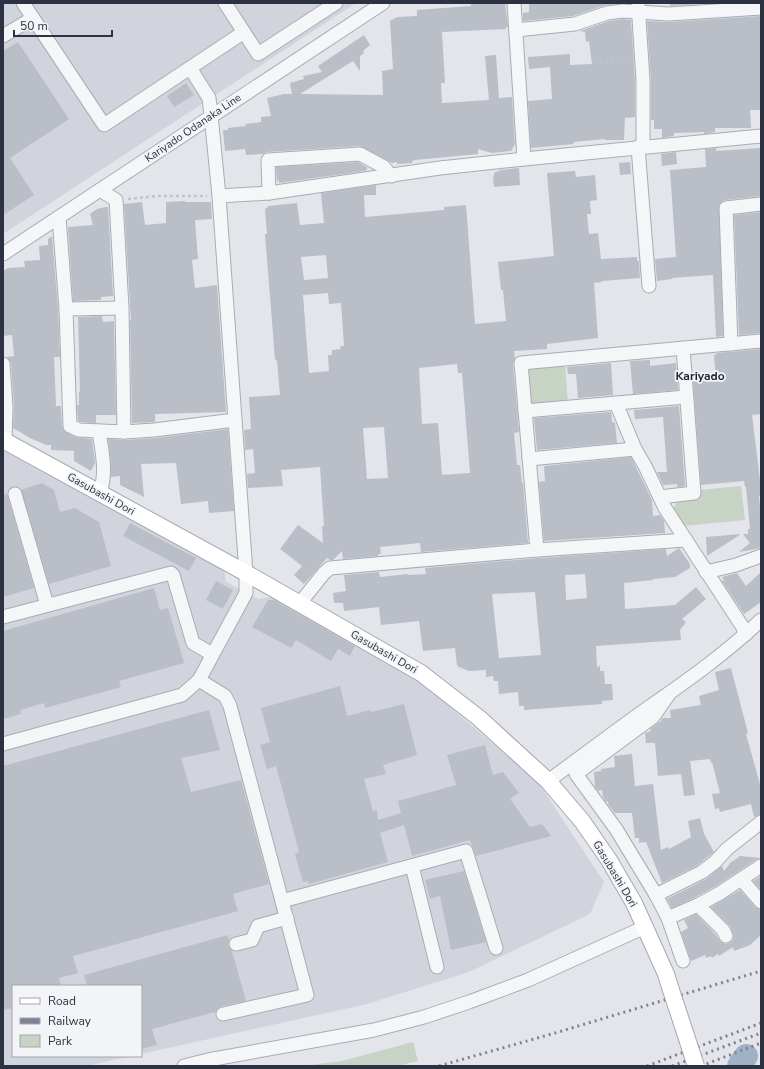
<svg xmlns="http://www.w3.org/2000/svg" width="764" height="1069" font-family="'Nunito Sans',sans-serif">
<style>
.built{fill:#d1d4dc}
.green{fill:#c7d3c4}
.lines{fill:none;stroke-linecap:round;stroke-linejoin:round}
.river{stroke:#a0b0c7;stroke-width:24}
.building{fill:#babec7;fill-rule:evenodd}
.minor-casing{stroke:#a8acb4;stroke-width:15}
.major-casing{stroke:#a3a8b5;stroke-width:18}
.path{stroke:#c1c3c8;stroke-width:2.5;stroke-dasharray:3 3;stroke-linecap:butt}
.minor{stroke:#f5f6f8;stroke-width:13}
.major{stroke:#fff;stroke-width:16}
.rail{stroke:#7d8393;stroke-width:3;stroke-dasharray:2 4;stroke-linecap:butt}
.major-bridge-casing{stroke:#a3a8b5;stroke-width:18;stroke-linecap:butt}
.major-bridge{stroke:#fff;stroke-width:16}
.labels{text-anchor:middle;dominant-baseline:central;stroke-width:3.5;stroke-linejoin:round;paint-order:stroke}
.street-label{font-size:11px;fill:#2c3241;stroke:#f2f4f7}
.neighbourhood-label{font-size:12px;font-weight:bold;fill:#1e2332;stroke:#f2f4f7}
</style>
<rect width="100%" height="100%" fill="#e3e5ea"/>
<g class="built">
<polygon points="3,3 356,3 3,234"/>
<polygon points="3,447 224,569 226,582 258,599 277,596 416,678 538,782 604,882 590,914 469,972 367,1004 141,1054 141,986 13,986 13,1056 131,1056 86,1066 3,1066"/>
</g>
<g class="green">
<polygon points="565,364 568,403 532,406 528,403 525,371 529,367"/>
<polygon points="741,486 745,520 683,526 673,510 678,499 699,490"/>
<polygon points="413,1042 418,1061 397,1066 303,1066 342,1061"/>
</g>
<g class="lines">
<polyline class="river" points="739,1066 746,1056"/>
</g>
<g class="building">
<polygon points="471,3 505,3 508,27 506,27 506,29 442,32 445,83 441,83 442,103 489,100 485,56 496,55 499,98 512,97 515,144 511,151 492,153 478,149 478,154 415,160 412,161 412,163 397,164 397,162 392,163 360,146 267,152 263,154 246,155 245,149 225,151 223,130 228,130 228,128 246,126 245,124 261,122 261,117 271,116 267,98 284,94 292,94 290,83 304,79 303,76 322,72 318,66 364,35 370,45 363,51 364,53 360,56 360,71 353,61 300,94 383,95 382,71 393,69 390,21 397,17 417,16 417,10 471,6"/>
<polygon points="529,3 629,3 606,5 573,16 523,21 523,13 529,12"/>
<polygon points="670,3 715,3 670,6"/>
<polygon points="761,16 761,110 750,110 751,128 715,128 715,132 704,134 704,132 674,133 674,136 662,138 662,129 654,129 654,120 651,120 651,80 647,21 669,22"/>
<polygon points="623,19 631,20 635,80 635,117 625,118 624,140 605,140 605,139 573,142 574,144 531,148 528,101 552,99 550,67 529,69 528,57 570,54 570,65 592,64 589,41 586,42 585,32 580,31 609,21"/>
<polygon points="18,42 69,119 10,158 34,195 3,215 3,51"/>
<polygon points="186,83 194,95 174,107 167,96"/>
<polygon points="716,148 716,151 761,148 761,196 725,200 721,202 719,205 723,336 716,337 713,275 672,278 672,279 657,281 655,259 676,257 670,170 706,167 705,149"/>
<polygon points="676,152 677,164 662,166 661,154"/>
<polygon points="358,162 368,168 365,171 279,183 279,180 277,181 276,167"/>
<polygon points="630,162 631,174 620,175 619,163"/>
<polygon points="519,168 520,185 494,187 493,178 495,172 500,171 499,170"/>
<path d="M 575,171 L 576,177 L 595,175 L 597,200 L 590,201 L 591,214 L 587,214 L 589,234 L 598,233 L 601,259 L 637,257 L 637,261 L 639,261 L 640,278 L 602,281 L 602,282 L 594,283 L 598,338 L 547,344 L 547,349 L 514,351 L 515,358 L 513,364 L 519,432 L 514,433 L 517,465 L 520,465 L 522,483 L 523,483 L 528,543 L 421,552 L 420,543 L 380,547 L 381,554 L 378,554 L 378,556 L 343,559 L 342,551 L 333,560 L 330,560 L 327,558 L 304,584 L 294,575 L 302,566 L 280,549 L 298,525 L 323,543 L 322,526 L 324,526 L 320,467 L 281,470 L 283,486 L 248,488 L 247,474 L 255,473 L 253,449 L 245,450 L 244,430 L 251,429 L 249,397 L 280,395 L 277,361 L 275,359 L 265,234 L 267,234 L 265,209 L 268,207 L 268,206 L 297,203 L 300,225 L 324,223 L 321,193 L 376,185 L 376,195 L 364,195 L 365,217 L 444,210 L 444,207 L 466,205 L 475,324 L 506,321 L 503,290 L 501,290 L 498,262 L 554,256 L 547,173 ZM 326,255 L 328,278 L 304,280 L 301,257 ZM 328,293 L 329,304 L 341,303 L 344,346 L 340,346 L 341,349 L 332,350 L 332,355 L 328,355 L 329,371 L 309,373 L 303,295 ZM 457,364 L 458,373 L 462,373 L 470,473 L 442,475 L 438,423 L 422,424 L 419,368 ZM 384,427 L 388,478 L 367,479 L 363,428 Z"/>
<polygon points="185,201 185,202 211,202 212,219 195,220 198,259 192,260 195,288 217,285 226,412 155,414 155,422 132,423 130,320 131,320 124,204 142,202 145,225 166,223 166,202"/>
<polygon points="106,207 108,207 113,296 101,297 101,300 73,301 68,227 93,225 90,214 97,209"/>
<polygon points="761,212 761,333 739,335 734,215"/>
<polygon points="52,236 58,309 60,357 54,357 56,406 61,406 62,426 64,431 76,437 92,439 95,463 91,471 74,461 74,451 51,450 51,445 46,445 30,438 13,428 14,406 11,363 7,357 14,356 12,335 3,336 3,271 8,268 25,267 24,261 40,260 39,246 48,245 48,239"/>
<polygon points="102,316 103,322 114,321 116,415 96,415 96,423 81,422 78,421 77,405 79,405 79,392 80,391 78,317"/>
<polygon points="761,349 761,414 752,415 760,480 761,496 759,496 761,519 761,548 739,552 750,543 743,534 748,534 748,529 750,529 746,487 745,487 744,481 701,485 693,380 716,378 714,355 717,354 717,353"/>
<polygon points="650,360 650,366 676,363 678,390 633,394 630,361"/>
<polygon points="611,363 613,395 578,398 576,374 568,374 567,367"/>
<polygon points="679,406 685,486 677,487 677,484 663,485 657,472 667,472 663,417 635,419 634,410"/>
<polygon points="611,412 612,422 615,423 617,443 537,450 534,418"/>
<polygon points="228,429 234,511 209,513 208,501 181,504 176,463 141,464 144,497 120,485 120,476 111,477 111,461 108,439 125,440 155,438"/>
<polygon points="631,457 652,500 653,516 660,515 664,521 665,533 544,541 539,482 545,481 544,466"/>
<polygon points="42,483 54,490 60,512 75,508 99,522 111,566 49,584 21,490"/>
<polygon points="7,494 34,588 3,597 3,495"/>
<polygon points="130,523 196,558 189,571 123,536"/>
<polygon points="741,534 707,556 706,537"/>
<path d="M 679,548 L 690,564 L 690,568 L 675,577 L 653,579 L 653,580 L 624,583 L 625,609 L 675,605 L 696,587 L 706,599 L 682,619 L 686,622 L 680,630 L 681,640 L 596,646 L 597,667 L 600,666 L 600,671 L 604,671 L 605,684 L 612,684 L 613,700 L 602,701 L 602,704 L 524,710 L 524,706 L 519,706 L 518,692 L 499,694 L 498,681 L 494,681 L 493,676 L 486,677 L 486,670 L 469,671 L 459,667 L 457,665 L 455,648 L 423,651 L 419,621 L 381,625 L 379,607 L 344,611 L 343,603 L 334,603 L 333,593 L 346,591 L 344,575 L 379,572 L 380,577 L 407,574 L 409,575 L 426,574 L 425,568 L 538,558 L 666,549 L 667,556 ZM 585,574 L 587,598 L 566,600 L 565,575 ZM 535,592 L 541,655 L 499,658 L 492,594 Z"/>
<polygon points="761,572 761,602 744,614 722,581 724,580 722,577 737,573 746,586"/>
<polygon points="216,581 233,590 223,609 206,600"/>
<polygon points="154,588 160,610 168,608 184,663 119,681 121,687 45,708 44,703 20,710 21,714 3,719 3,631"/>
<polygon points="268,600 274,600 355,646 350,656 338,649 331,661 296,640 291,648 252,627"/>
<polygon points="731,668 748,733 746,734 761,788 761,814 754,817 751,804 720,812 719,808 715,809 712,794 720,793 712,762 711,763 710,759 690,761 695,795 684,796 681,774 658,776 655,743 646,743 645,733 651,731 650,729 661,721 662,718 671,718 670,710 701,705 699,696 719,690 715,672"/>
<polygon points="340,686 347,716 370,710 371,712 404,704 417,755 383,765 386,774 364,779 373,811 377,810 378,820 401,813 398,801 456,785 447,755 485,745 493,775 503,772 519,793 510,799 530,827 542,824 551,836 476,856 470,840 412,856 404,825 380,833 388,862 309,884 308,881 303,882 295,854 299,852 276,766 267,769 260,745 270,742 261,708"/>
<polygon points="209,710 220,750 181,758 191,792 241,780 269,884 233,894 238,911 73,956 78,973 59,978 61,986 13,986 13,1008 3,1010 3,766"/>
<polygon points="632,754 635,786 653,784 661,850 668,847 669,849 691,837 688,821 700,818 704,834 714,852 698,865 662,883 646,842 639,843 639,838 635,838 632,813 615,813 608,804 608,801 606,802 603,797 602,790 598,791 595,787 594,772 601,771 601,769 615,767 614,756"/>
<polygon points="740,856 761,858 757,859 716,886 694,898 672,908 667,899 706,879 722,866 724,871 732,861 732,862"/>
<polygon points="464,871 486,942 451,950 440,896 430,899 425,880"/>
<polygon points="761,876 761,890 753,881"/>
<polygon points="740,890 755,907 761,910 761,935 750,945 734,951 733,947 719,956 718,954 712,958 711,956 706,958 705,955 691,961 681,932 688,928 684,920 696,914 716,935 721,942 726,944 730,943 733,940 734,936 730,926 711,907"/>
<polygon points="228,935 229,940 228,946 232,951 246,1001 221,1006 218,1008 215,1012 152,1029 157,1045 141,1049 141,986 87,986 84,975"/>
</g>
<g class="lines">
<defs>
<g id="minor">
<polyline points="23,3 104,125 244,32"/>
<polyline points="225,3 258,54 336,3"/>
<polyline points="514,3 524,159"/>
<polyline points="638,3 643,80 643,147"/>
<polyline points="516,30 575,24 607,13 623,11 669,14 761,8"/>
<polyline points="3,36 33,18"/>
<polyline points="638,147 649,286"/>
<polyline points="269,193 268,160 360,154 384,167 391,176"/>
<polyline points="219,196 269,193 440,168 524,159 761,136"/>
<polyline points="59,217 66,309 70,426 79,430 124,432 122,308 116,200 100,190"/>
<polyline points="3,254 383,3"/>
<polyline points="66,309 122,308"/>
<polyline points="731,344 726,208 761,204"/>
<polyline points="3,364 6,407 5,441"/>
<polyline points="616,403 635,449 645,466 665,508 742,626 746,634"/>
<polyline points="525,411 686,397"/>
<path d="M 99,431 C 102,452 107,472 100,493"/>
<polyline points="124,432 154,430 235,420"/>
<polyline points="529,459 635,449"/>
<polyline points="15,494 47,605"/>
<polyline points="660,497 694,493 683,348"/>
<polyline points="537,550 521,363 761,341"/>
<polyline points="706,572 736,565 761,556"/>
<polyline points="300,603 324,573 330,568 537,550 686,540"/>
<polyline points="3,617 171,573 173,575 193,643 212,654"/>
<polyline points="199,680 225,696 230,706 307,995 223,1014"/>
<polyline points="669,694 653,717 576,774 616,829 656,895 668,918 683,961"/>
<polyline points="3,744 182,695 199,680 246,593 246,573 219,196 211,115 209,98 190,68"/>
<path d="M 548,781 C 580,758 611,734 642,712 C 684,683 724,655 761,620"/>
<polyline points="412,866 437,967"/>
<polyline points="741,879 761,902"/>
<polyline points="656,895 702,872 715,862 727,849 761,822"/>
<polyline points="282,901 466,851 496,948"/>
<polyline points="698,905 723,930 726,936"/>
<polyline points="668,918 698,905 720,893 761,866"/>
<polyline points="236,944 252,940 258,926 287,918"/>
<polyline points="184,1066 208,1060 374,1030 424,1017 469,1002 528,980 645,927"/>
</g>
<polyline id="major" points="3,440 246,573 421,673 479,718 548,781 582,821 609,860 634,903 666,974 671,990"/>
</defs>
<use href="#minor" class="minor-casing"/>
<use href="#major" class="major-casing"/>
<g class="path">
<polyline points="599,62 630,61"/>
<polyline points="128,199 157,196 207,196"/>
</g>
<use href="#minor" class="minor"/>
<use href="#major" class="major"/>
<g class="rail">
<polyline points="439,1066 555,1033 761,971"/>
<polyline points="647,1066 761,1023"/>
<polyline points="672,1066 761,1033"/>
<polyline points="701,1066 761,1043"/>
</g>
<defs>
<polyline id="major-bridge" points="671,990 696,1066"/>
</defs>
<use href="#major-bridge" class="major-bridge-casing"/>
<use href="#major-bridge" class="major-bridge"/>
</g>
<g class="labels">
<g class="street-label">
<text transform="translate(193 128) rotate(-34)">Kariyado Odanaka Line</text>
<text transform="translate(101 494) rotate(29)">Gasubashi Dori</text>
<text transform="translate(384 652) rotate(30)">Gasubashi Dori</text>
<text transform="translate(615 874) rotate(59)">Gasubashi Dori</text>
</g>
<g class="neighbourhood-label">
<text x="700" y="376">Kariyado</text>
</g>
</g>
<rect width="764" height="1069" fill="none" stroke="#2c3241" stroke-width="8"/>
<rect x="12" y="985" width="130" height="72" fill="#f2f4f7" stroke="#a3a6ae"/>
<rect x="20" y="998" width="20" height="6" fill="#ffffff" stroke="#a3a6ae"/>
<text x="48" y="1005" font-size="12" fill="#2c3241">Road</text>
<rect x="20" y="1018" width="20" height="6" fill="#7d8393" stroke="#a3a6ae"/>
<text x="48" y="1025" font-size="12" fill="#2c3241">Railway</text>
<rect x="20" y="1035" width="20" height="12" fill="#c7d3c4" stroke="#a3a6ae"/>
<text x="48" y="1045" font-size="12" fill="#2c3241">Park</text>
<path d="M14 30v6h98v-6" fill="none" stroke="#2c3241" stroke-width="2"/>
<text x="20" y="30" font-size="12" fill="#2c3241" stroke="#f2f4f7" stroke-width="3" paint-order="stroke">50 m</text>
</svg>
